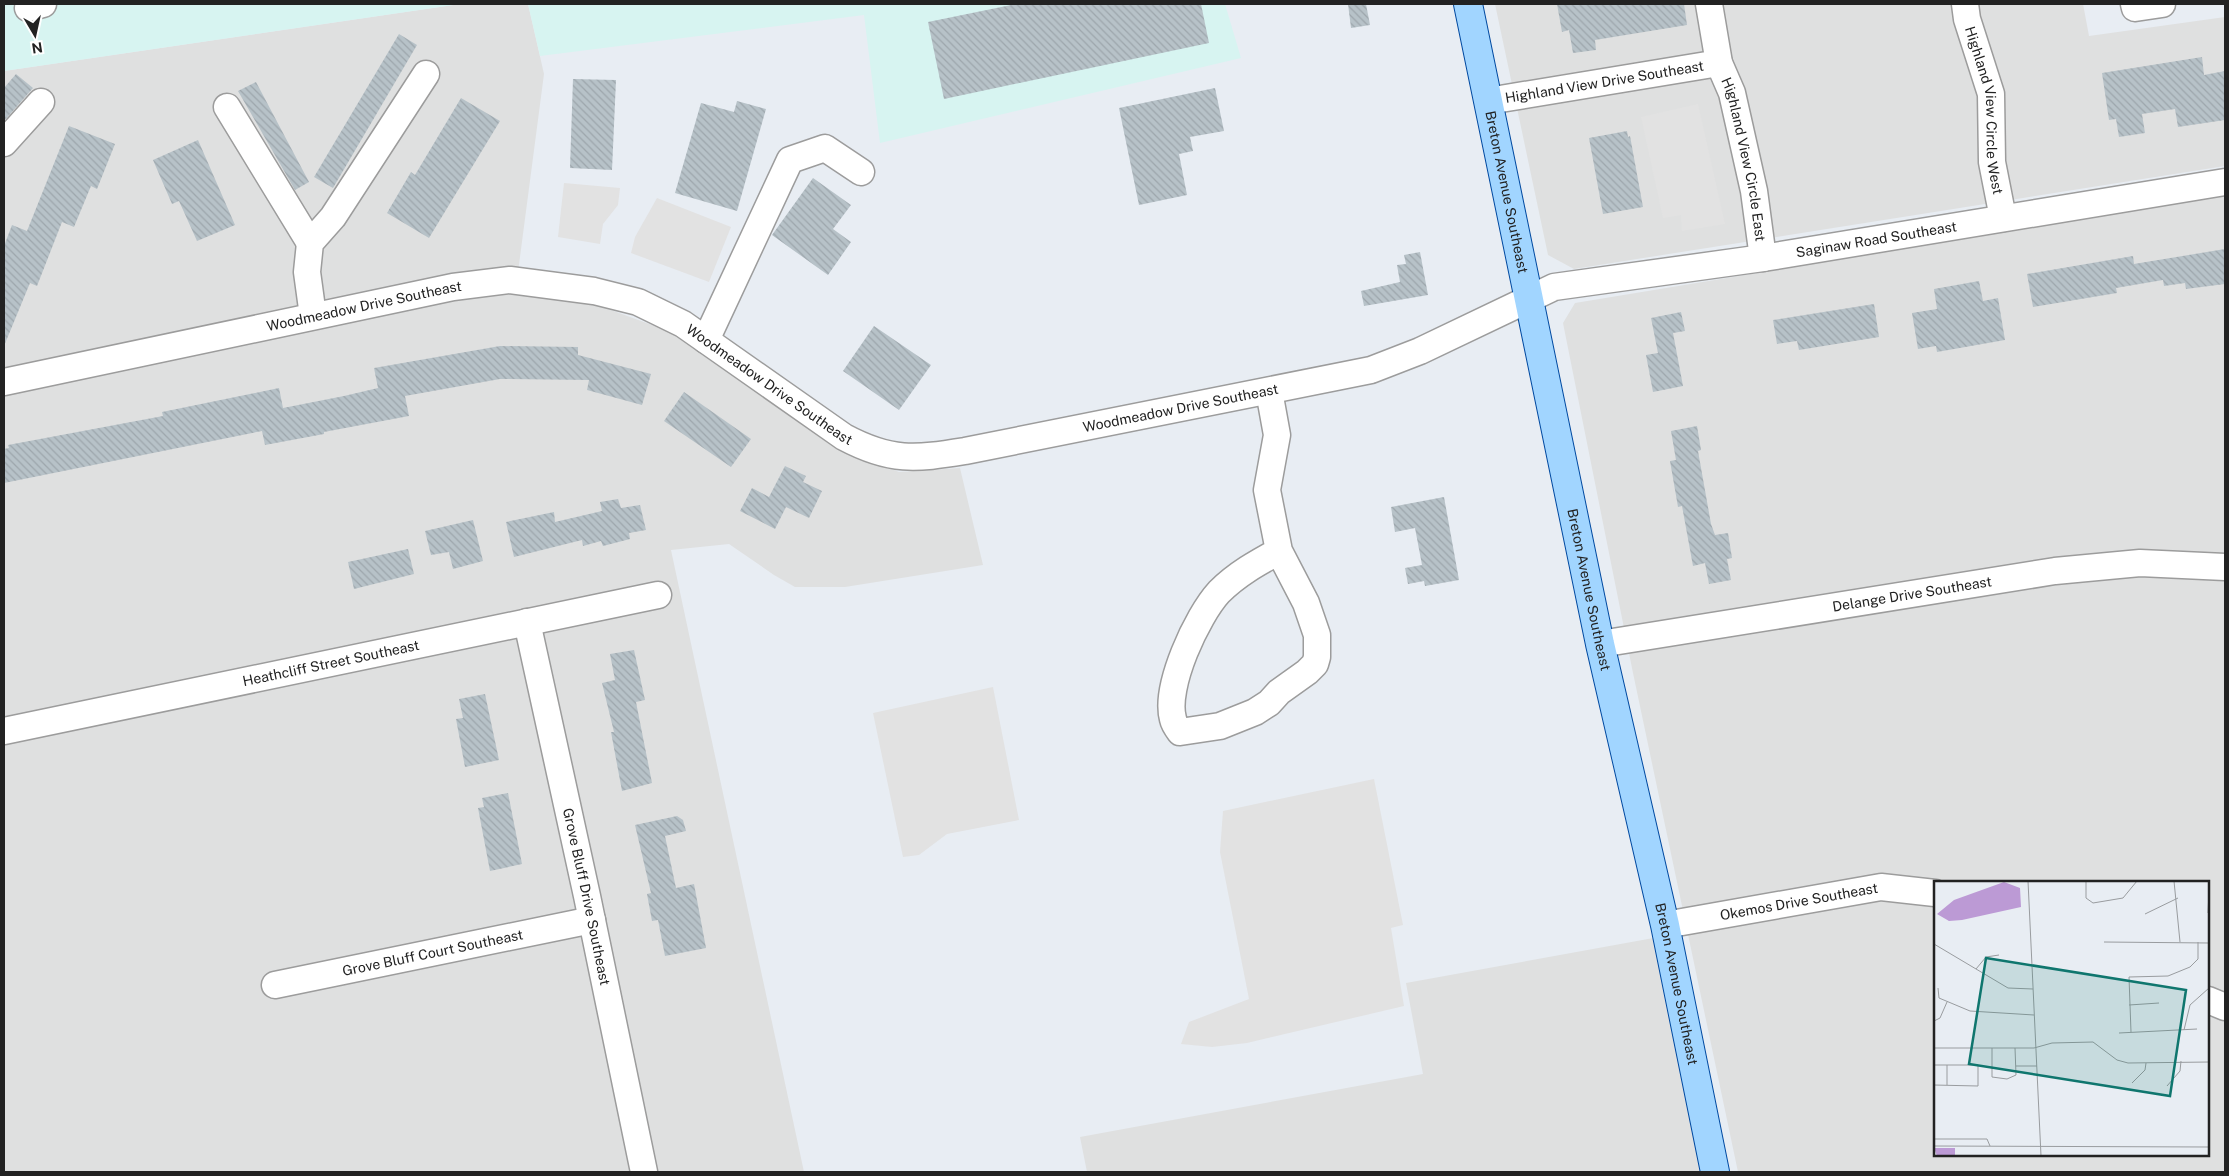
<svg xmlns="http://www.w3.org/2000/svg" width="2229" height="1176" font-family="'Public Sans',sans-serif">
<style>
.residential{fill:#dfe0e0;fill-rule:evenodd}
.commercial{fill:#d7f4f1}
.parking{fill:#e2e2e2}
.building{fill:url(#building-back-hatch)}
.lines{fill:none;stroke-linecap:round;stroke-linejoin:round}
.minor-casing{stroke:#9c9c9c;stroke-width:29}
.major-casing{stroke:#0049a0;stroke-width:30}
.minor{stroke:#fff;stroke-width:26}
.major{stroke:#a1d5ff;stroke-width:28}
.labels{text-anchor:middle;dominant-baseline:central;stroke-width:4;stroke-linejoin:round;paint-order:stroke}
.street-label{font-size:14px;fill:#222;stroke:#fff}
.inset-road{fill:none;stroke:#999c9f;stroke-width:1}
.view{fill:#0f766e;fill-opacity:0.15;stroke:#0f766e;stroke-width:2.5}
.inset-edge{fill:none;stroke:#222;stroke-width:2.5}
</style>
<defs>
<pattern id="building-back-hatch" width="6" height="6" patternUnits="userSpaceOnUse" patternTransform="scale(1.25)"><rect width="6" height="6" fill="#b7c2c8"/><path d="M-1 5l2 2M0 0l6 6M5-1l2 2" fill="none" stroke="#9da6ac"/></pattern>
</defs>
<rect width="100%" height="100%" fill="#e8edf3"/>
<g class="residential">
<polygon points="460,4 528,4 544,74 515,295 589,302 674,333 754,391 836,446 899,472 960,468 983,565 845,587 795,587 774,575 729,544 671,550 804,1172 4,1172 4,71"/>
<polygon points="1495,4 2083,4 2089,36 2225,17 2225,166 1574,269 1548,255"/>
<path d="M 2225,196 L 2225,1172 L 1738,1172 L 1633,673 L 1563,323 L 1575,303 ZM 1935,882 L 2208,882 L 2208,1155 L 1935,1155 Z"/>
<polygon points="1659,937 1702,1172 1087,1172 1080,1137 1423,1074 1406,983"/>
</g>
<g class="commercial">
<polygon points="4,4 460,4 4,71"/>
<polygon points="528,4 1225,4 1241,58 880,143 864,15 540,56"/>
</g>
<g class="parking">
<polygon points="1698,104 1725,224 1682,231 1681,215 1663,218 1641,117"/>
<polygon points="564,183 620,188 618,205 603,224 600,244 558,237"/>
<polygon points="657,198 731,227 709,282 631,253 635,237"/>
<polygon points="993,687 1019,820 947,834 919,855 903,857 873,713"/>
<polygon points="1374,779 1403,925 1391,928 1404,1006 1247,1043 1212,1047 1181,1044 1189,1022 1249,999 1220,852 1223,811"/>
</g>
<g class="building">
<polygon points="1016,4 1201,4 1209,43 944,99 928,22"/>
<polygon points="1348,4 1366,4 1370,25 1351,28"/>
<polygon points="1557,4 1684,4 1687,25 1595,40 1596,50 1573,53 1569,30 1562,32"/>
<polygon points="399,34 417,45 333,188 314,177"/>
<polygon points="2202,57 2204,75 2225,71 2225,120 2178,127 2175,109 2142,114 2145,133 2119,137 2116,119 2109,120 2102,73"/>
<polygon points="16,74 33,88 4,121 4,88"/>
<polygon points="573,79 616,80 612,170 570,168"/>
<polygon points="256,82 309,182 295,190 238,91"/>
<polygon points="1215,88 1224,131 1190,137 1193,151 1179,154 1187,195 1139,205 1119,108"/>
<polygon points="461,98 500,121 429,238 387,213 411,172 415,175"/>
<polygon points="737,101 766,109 737,211 675,193 701,103 734,112"/>
<polygon points="69,126 115,144 97,189 91,186 74,227 62,222 37,286 30,283 4,346 4,246 12,225 27,231"/>
<polygon points="1627,131 1628,137 1630,136 1643,207 1603,214 1589,138"/>
<polygon points="198,140 235,225 197,241 179,201 172,204 153,160"/>
<polygon points="813,178 851,205 833,229 851,242 828,275 772,235"/>
<polygon points="2225,249 2225,284 2186,289 2185,283 2164,286 2163,280 2116,288 2117,293 2033,307 2027,274 2133,256 2134,264"/>
<polygon points="1420,252 1428,295 1364,306 1361,291 1400,282 1397,265 1406,264 1404,255"/>
<polygon points="1979,281 1983,301 1998,298 2005,340 1937,352 1936,346 1918,349 1912,313 1937,309 1934,289"/>
<polygon points="1874,304 1879,337 1799,350 1797,341 1777,344 1773,320"/>
<polygon points="1681,312 1685,331 1673,333 1683,386 1653,392 1646,355 1658,353 1651,318"/>
<polygon points="874,326 931,365 899,410 843,371"/>
<polygon points="500,346 578,347 578,355 651,374 642,405 587,390 589,380 500,379 405,396 409,416 324,432 324,434 265,445 262,431 4,483 4,449 9,448 8,445 163,416 162,412 279,388 283,408 344,396 378,388 374,368"/>
<polygon points="684,392 751,439 731,467 664,421"/>
<polygon points="1697,426 1701,450 1698,451 1711,524 1715,535 1728,533 1732,558 1727,559 1731,580 1709,584 1705,563 1693,566 1682,506 1678,507 1670,461 1676,460 1671,431"/>
<polygon points="785,466 806,476 803,482 822,491 809,518 786,507 775,529 740,511 752,488 769,497"/>
<polygon points="1444,497 1459,580 1425,586 1424,581 1408,584 1405,568 1422,565 1415,528 1395,532 1391,507"/>
<polygon points="618,499 621,508 640,505 646,530 629,533 630,539 603,546 601,541 583,546 582,540 514,557 506,522 554,512 555,522 602,511 600,502"/>
<polygon points="473,520 483,561 453,569 449,552 431,555 425,531"/>
<polygon points="408,549 414,574 354,589 348,562"/>
<polygon points="634,650 645,700 636,702 652,783 622,791 611,732 614,732 602,683 615,680 610,654"/>
<polygon points="485,694 499,760 465,767 456,719 463,718 459,699"/>
<polygon points="508,793 522,864 490,871 478,808 484,807 482,798"/>
<polygon points="677,816 683,820 686,831 665,836 676,888 694,884 706,948 665,956 658,920 652,921 647,894 651,893 635,825"/>
</g>
<g class="lines">
<defs>
<g id="minor">
<path id="s1" d="M 1709,4 L 1719,63 L 1732,93 L 1754,191 L 1763,258"/>
<path id="s2" d="M 1965,4 L 1967,19 L 1991,94 L 1992,162 L 2003,218"/>
<polyline points="2134,4 2135,8 2162,4"/>
<polyline points="28,8 43,4"/>
<path id="s3" d="M 1488,101 L 1719,63"/>
<polyline points="227,107 310,243"/>
<polyline points="4,143 41,102"/>
<polyline points="313,316 307,272 310,243 333,217 426,74"/>
<polyline points="706,340 790,160 825,148 861,172"/>
<path id="s4" d="M 4,382 L 453,287 L 510,280 L 594,291 L 638,302 L 683,324 L 844,437 C 891,462 915,459 965,451 L 1371,370 L 1420,351 L 1554,287 L 1763,258 L 2225,182"/>
<path d="M 1269,391 L 1277,435 L 1267,490 L 1279,551 L 1306,603 L 1317,635 L 1317,657 L 1315,664 L 1307,672 L 1279,692 L 1269,703 L 1255,712 L 1220,726 L 1180,732 C 1177,728 1174,724 1173,719 C 1164,687 1197,616 1219,592 C 1237,574 1257,563 1279,551"/>
<path id="s5" d="M 527,622 L 587,896 L 644,1172"/>
<path id="s6" d="M 1600,644 L 2055,571 L 2140,563 L 2225,567"/>
<path id="s7" d="M 4,731 L 658,595"/>
<path id="s8" d="M 1665,925 L 1881,887 L 1935,893"/>
<path id="s9" d="M 275,985 L 592,920"/>
<polyline points="2208,1000 2225,1007"/>
</g>
<g id="major">
<path id="s10" d="M 1468,4 L 1600,644 L 1665,925 L 1715,1172"/>
</g>
</defs>
<use href="#minor" class="minor-casing"/>
<use href="#major" class="major-casing"/>
<use href="#minor" class="minor"/>
<use href="#major" class="major"/>
</g>
<g class="labels">
<g class="street-label">
<text stroke="none"><textPath href="#s3" startOffset="118">Highland View Drive Southeast</textPath></text>
<text stroke="none"><textPath href="#s2" startOffset="109">Highland View Circle West</textPath></text>
<text stroke="none"><textPath href="#s1" startOffset="160">Highland View Circle East</textPath></text>
<text stroke="none"><textPath href="#s10" startOffset="192">Breton Avenue Southeast</textPath></text>
<text stroke="none"><textPath href="#s4" startOffset="1959">Saginaw Road Southeast</textPath></text>
<text stroke="none"><textPath href="#s4" startOffset="368">Woodmeadow Drive Southeast</textPath></text>
<text stroke="none"><textPath href="#s4" startOffset="802">Woodmeadow Drive Southeast</textPath></text>
<text stroke="none"><textPath href="#s4" startOffset="1238">Woodmeadow Drive Southeast</textPath></text>
<text stroke="none"><textPath href="#s10" startOffset="598">Breton Avenue Southeast</textPath></text>
<text stroke="none"><textPath href="#s6" startOffset="316">Delange Drive Southeast</textPath></text>
<text stroke="none"><textPath href="#s7" startOffset="334">Heathcliff Street Southeast</textPath></text>
<text stroke="none"><textPath href="#s5" startOffset="281">Grove Bluff Drive Southeast</textPath></text>
<text stroke="none"><textPath href="#s8" startOffset="136">Okemos Drive Southeast</textPath></text>
<text stroke="none"><textPath href="#s9" startOffset="161">Grove Bluff Court Southeast</textPath></text>
<text stroke="none"><textPath href="#s10" startOffset="1002">Breton Avenue Southeast</textPath></text>
</g>
</g>
<g transform="translate(1934 881)">
<rect width="275" height="275" fill="#e8edf3"/>
<path d="M 70,1 L 86,7 L 87,26 L 28,39 L 15,40 L 3,33 L 20,19 ZM 0,267 L 21,267 L 21,275 L 3,275 Z" fill="#bc9ad5"/>
<path class="inset-road" d="M 94,0 L 107,275M 152,0 L 152,17 L 159,22 L 189,17 L 203,0M 240,0 L 246,61M 274,32 L 275,10M 211,33 L 244,17M 170,61 L 275,62M 0,63 L 74,107 L 99,108M 42,88 L 52,76 L 65,74M 4,107 L 5,117 L 36,130 L 100,134M 195,124 L 225,122M 0,140 L 6,137 L 13,121M 250,149 L 256,124 L 275,107M 197,151 L 195,96 L 234,95 L 256,86 L 264,78 L 264,61M 185,152 L 263,148M 0,167 L 100,167 L 118,162 L 159,161 L 183,179 L 194,182 L 275,181M 58,167 L 58,196 L 73,198 L 82,194 L 81,167M 0,184 L 44,184 L 44,205 L 0,204M 82,185 L 103,185M 198,202 L 211,189 L 212,182M 13,204 L 13,184M 233,205 L 246,190 L 247,180M 0,258 L 53,258 L 56,265M 0,265 L 275,266"/>
<path class="view" d="M 52,77 L 252,109 L 236,215 L 35,183 Z"/>
<rect width="275" height="275" class="inset-edge"/>
</g>
<rect width="2229" height="1176" fill="none" stroke="#222222" stroke-width="10"/>
<g transform="translate(35 35) rotate(171)" stroke="#ffffff" stroke-width="4" paint-order="stroke">
<path d="M0-4L9 19L0 12L-9 19Z" fill="#222222"/>
<text y="-8" font-size="14" font-weight="bold" text-anchor="middle" fill="#222222">N</text>
</g>
</svg>
